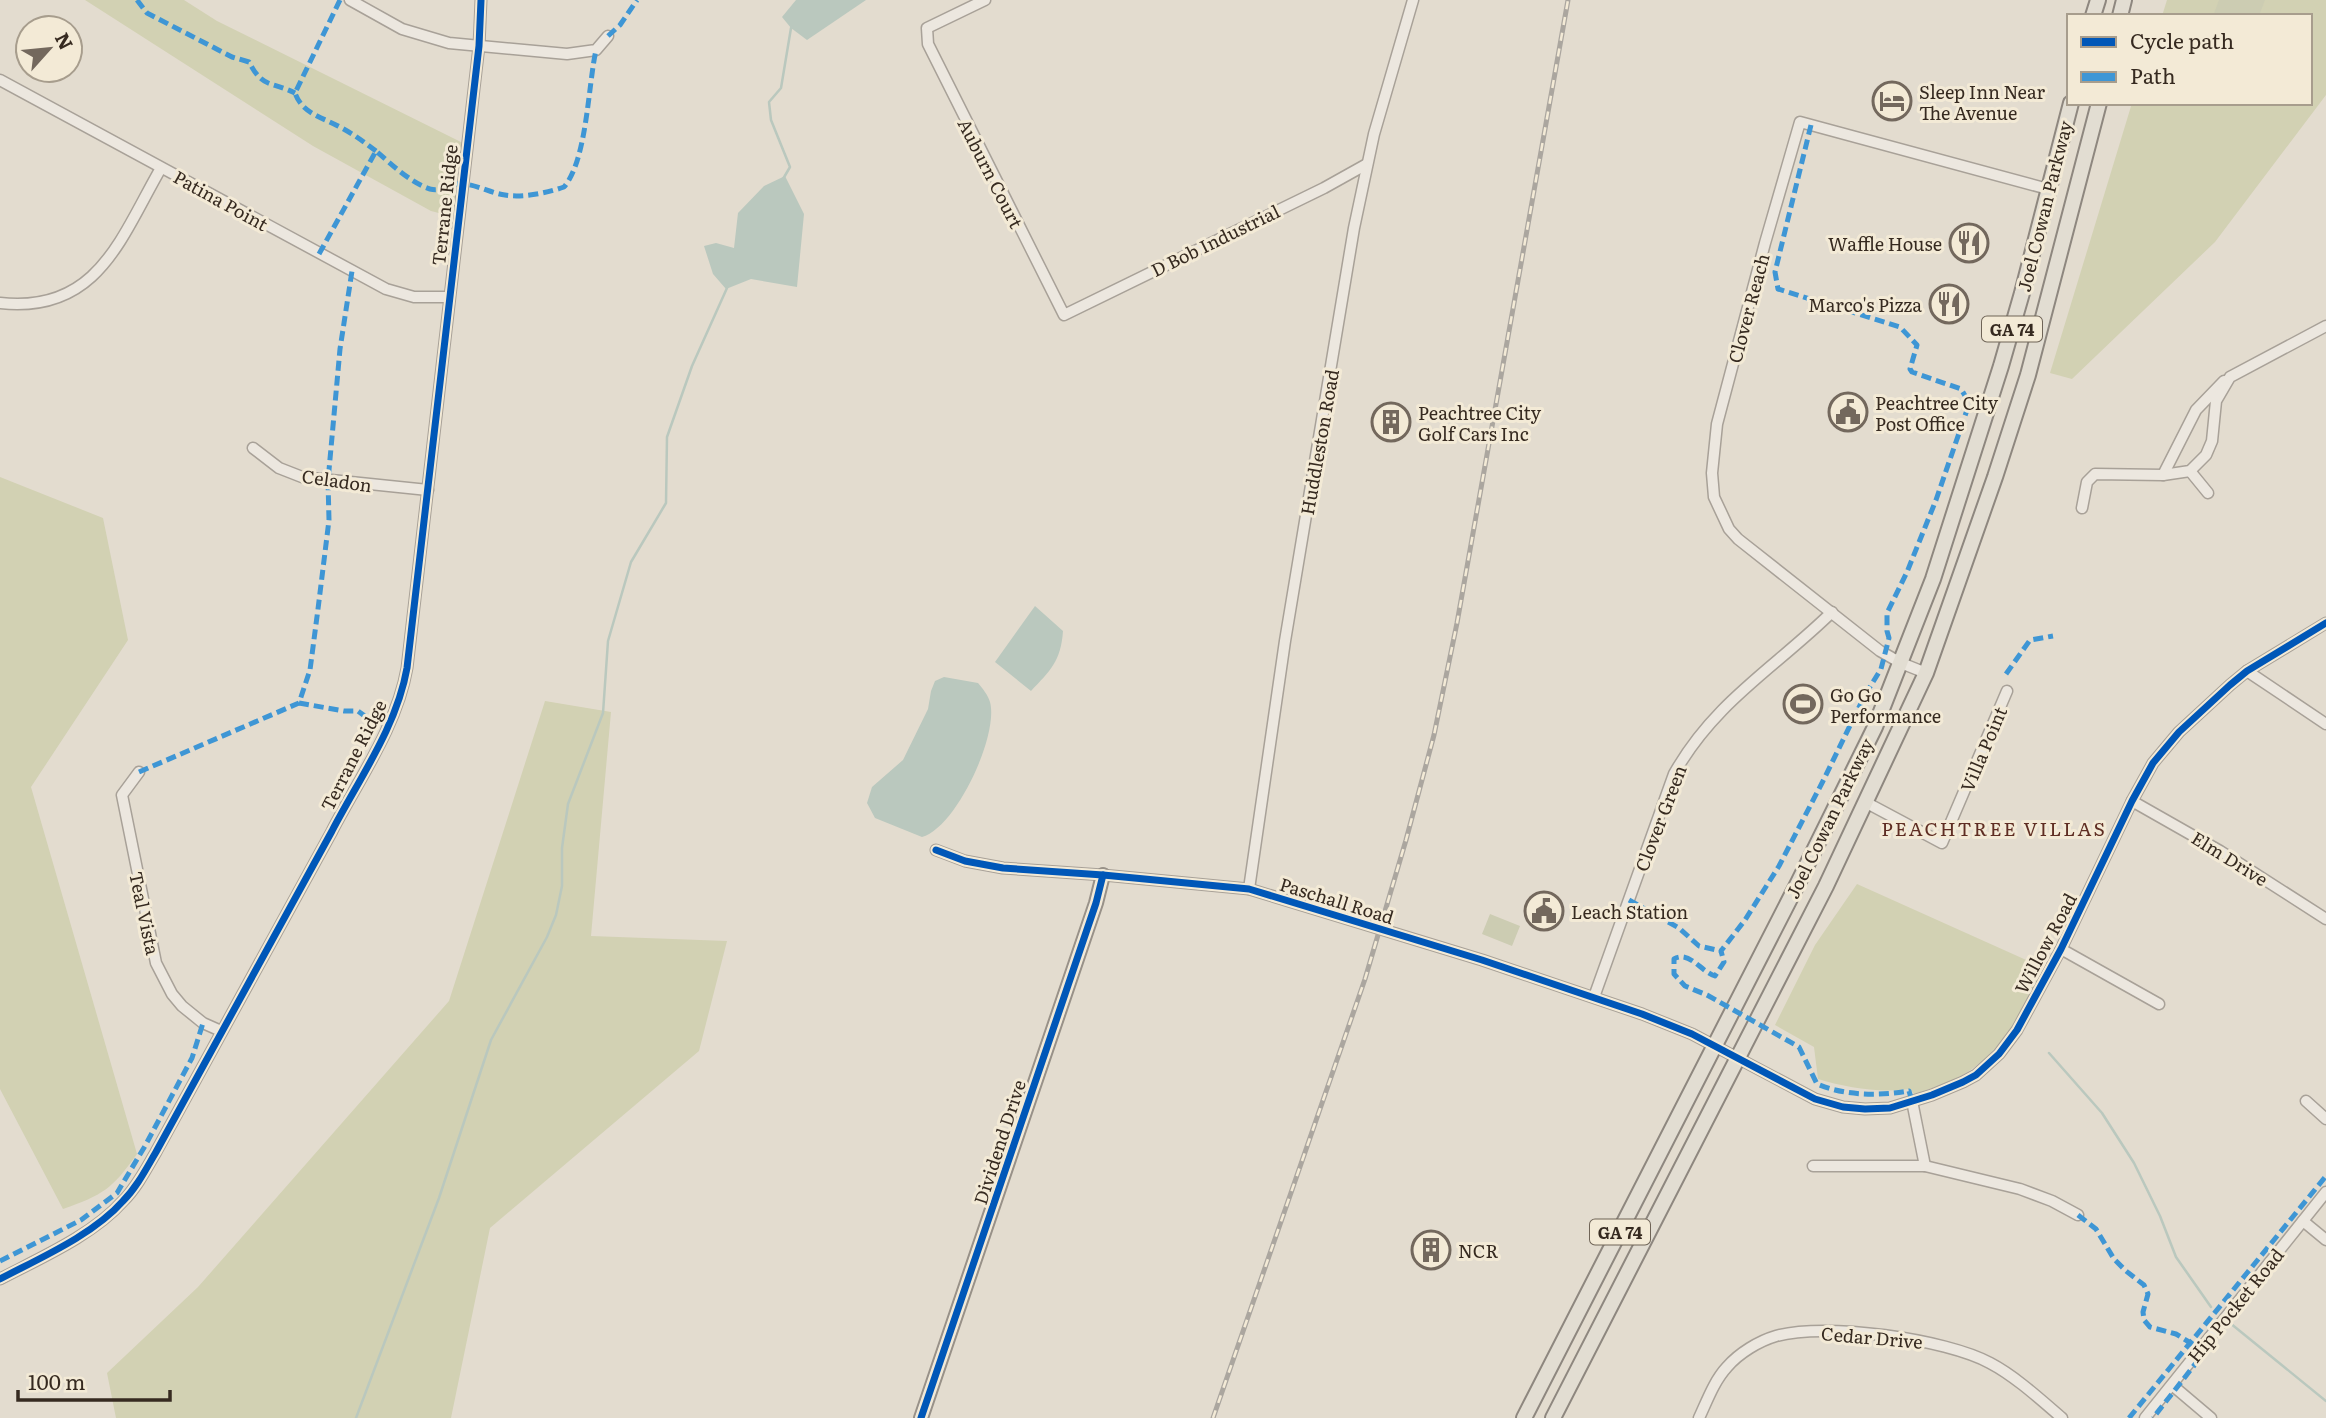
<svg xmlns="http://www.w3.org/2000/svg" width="2326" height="1418" font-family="Literata,serif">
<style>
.green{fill:#d2d1b3}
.cemetery{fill:#ccccb2}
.water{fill:#bac8be}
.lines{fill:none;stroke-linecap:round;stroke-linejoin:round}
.stream{stroke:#bac8be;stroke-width:2.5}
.street-casing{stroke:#a8a198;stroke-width:13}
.secondary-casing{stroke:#989188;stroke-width:16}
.primary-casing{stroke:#8e877f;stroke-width:18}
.street{stroke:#ece7df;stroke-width:10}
.secondary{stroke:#ece7df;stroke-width:12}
.primary{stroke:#e2ddd2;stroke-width:14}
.rail-casing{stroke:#aba69f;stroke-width:5}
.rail{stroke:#f3ead6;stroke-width:2.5;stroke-dasharray:8;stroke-linecap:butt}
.quiet{stroke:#3e96d5;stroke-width:5;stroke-dasharray:10 5;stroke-linecap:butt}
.cycleway-casing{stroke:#f3ead6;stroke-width:11}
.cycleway{stroke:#0057b8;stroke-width:7}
.labels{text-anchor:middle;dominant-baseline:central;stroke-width:6;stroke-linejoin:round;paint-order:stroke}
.shield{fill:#f3ead6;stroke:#6f6457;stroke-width:2}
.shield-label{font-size:16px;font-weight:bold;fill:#362a20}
.poi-label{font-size:18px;fill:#362a20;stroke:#f3ead6;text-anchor:start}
.street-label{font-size:18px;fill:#362a20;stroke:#f3ead6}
.neighbourhood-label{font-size:19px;letter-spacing:2px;fill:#5f2e23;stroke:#f3ead6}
</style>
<rect width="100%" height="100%" fill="#e3dccf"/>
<g class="green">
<polygon points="85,0 184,0 217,21 467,145 458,218 431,211 313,146"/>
<polygon points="2167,0 2326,0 2326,95 2215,242 2072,379 2050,373 2132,103 2310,103 2310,16 2162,16"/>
<path d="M 0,477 L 103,518 L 128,640 L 31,787 L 137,1154 C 112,1189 103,1195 63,1209 L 0,1089 Z"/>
<polygon points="545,701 611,712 591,936 727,941 699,1051 490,1228 451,1418 116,1418 107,1373 198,1287 449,1001"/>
<path d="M 1857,884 L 2046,969 C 2025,1011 1996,1062 1951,1081 C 1939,1086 1926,1090 1914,1094 L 1910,1089 C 1878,1093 1848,1088 1818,1079 L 1814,1047 L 1775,1025 L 1815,945 Z"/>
</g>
<g class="cemetery">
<polygon points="2219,0 2265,0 2259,16 2213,16"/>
<polygon points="1490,914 1520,926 1512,946 1482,934"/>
</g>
<g class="water">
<polygon points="796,0 866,0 807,40 791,28 782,17"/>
<polygon points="785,176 804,214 797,287 751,279 726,289 713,274 704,246 716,243 734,248 738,213 764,186"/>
<path d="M 1035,606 L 1063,631 C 1061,661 1050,671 1031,691 L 995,662 Z"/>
<path d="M 944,677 L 978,683 C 983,689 988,695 990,702 C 999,735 956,828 922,837 L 875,818 L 867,803 L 872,787 L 903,760 L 928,709 L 931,691 L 935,681 Z"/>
</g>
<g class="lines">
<g class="stream">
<polyline points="783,179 790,167 771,120 769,102 781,88 791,28 793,27"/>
<polyline points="2049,1053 2102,1113 2134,1163 2160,1216 2176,1257 2211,1307"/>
<polyline points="2230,1323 2326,1401"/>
<polyline points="356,1418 439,1198 491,1040 547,937 556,915 562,886 562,848 568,804 603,713 608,641 631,562 666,503 667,437 692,366 727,288"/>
</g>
<defs>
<g id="street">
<polyline points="350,0 402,29 449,43 567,54 596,50 608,36"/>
<polyline points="985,0 927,28 928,44 1064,315 1324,188 1367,164"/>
<polyline points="0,80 386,289 414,297 449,297"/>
<path d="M 0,303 C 98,314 121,237 161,168"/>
<polyline points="253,448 279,468 302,477 428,490"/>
<polyline points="2190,471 2208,493"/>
<polyline points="2163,475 2196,410 2224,381"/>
<polyline points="2082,508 2087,482 2095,474 2163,475 2190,471 2206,455 2212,441 2216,401 2230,377 2326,326"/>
<polyline points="2247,671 2326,724"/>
<polyline points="1926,673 1901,663 1880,651 1738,539 1729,529 1714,497 1712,473 1717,424 1765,243 1800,122 2048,189"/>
<polyline points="139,772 122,795 156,963 172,994 182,1006 203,1023 221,1031"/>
<polyline points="2132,801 2220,851 2326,919"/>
<polyline points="1867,803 1942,843 2007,691"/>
<polyline points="936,850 965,861 1003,868 1103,875 1249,889 1482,960 1642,1014 1692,1034 1815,1099 1843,1107 1865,1109 1890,1108 1932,1095 1963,1082 1976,1075 1999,1054 2017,1030 2061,949 2132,801 2153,763 2179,732 2230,685 2247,671 2326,623"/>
<polyline points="1249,889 1285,641 1354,228 1374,134 1413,0"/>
<polyline points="2061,949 2159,1004"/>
<path d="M 1594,997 L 1674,774 C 1714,702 1776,667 1832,612"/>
<polyline points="1912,1101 1925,1166"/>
<polyline points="2306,1101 2326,1119"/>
<polyline points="1813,1166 1925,1166 2020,1189 2052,1201 2078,1215"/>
<polyline points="2303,1221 2326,1240"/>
<path d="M 0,1279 C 40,1258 93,1235 123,1201 C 137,1187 146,1169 156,1152 C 215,1045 274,938 332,831 C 359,779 397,726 407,668 L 479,46 L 481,0"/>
<polyline points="2172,1385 2211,1418"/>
<path d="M 1699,1418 C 1707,1401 1714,1381 1727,1367 C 1739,1353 1759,1341 1776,1336 C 1825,1322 1946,1339 1990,1363 C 2015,1376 2041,1400 2062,1418"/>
<polyline points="2145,1418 2326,1192"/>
</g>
<polyline id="secondary" points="921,1418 1096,903 1103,875"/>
<g id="primary">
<polyline points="2093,16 2098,0"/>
<polyline points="2120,16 2124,0"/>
<polyline points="1524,1418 1798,883 1875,727 1933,579 2001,366 2022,293 2071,103"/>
<polyline points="1553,1418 1826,886 1926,673 1995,477 2028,375 2099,103"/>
</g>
</defs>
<use href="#street" class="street-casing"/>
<use href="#secondary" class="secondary-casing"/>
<use href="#primary" class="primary-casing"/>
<use href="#street" class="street"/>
<use href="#secondary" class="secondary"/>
<use href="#primary" class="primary"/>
<defs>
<polyline id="rail" points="1213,1418 1365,979 1406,840 1434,735 1457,623 1568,0"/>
</defs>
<use href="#rail" class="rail-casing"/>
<use href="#rail" class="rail"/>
<g class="quiet">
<path d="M 137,0 L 147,13 L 232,57 L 249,62 C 263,89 271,81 295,93"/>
<path d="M 340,0 L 295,93 C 302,113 321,117 338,126 C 352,133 364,142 376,151"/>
<polyline points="608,36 620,25 637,0"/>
<path d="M 1811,125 L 1775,272 L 1778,289 L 1900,327 L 1917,345 L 1910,369 L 1912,372 L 1961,389 L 1967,399 L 1967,410 L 1936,500 L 1907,572 L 1887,613 L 1887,631 L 1889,638 L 1881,669 L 1865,695 L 1823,781 L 1779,866 L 1745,920 L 1721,951 L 1724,962 L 1715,976 C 1700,971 1689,950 1674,959 L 1674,974 L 1685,986 L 1707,995 L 1799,1047 L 1817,1084 C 1845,1096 1879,1096 1909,1091 L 1912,1101"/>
<path d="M 319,254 L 376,151 C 391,164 411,183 430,189 C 441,192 447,185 456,184 C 473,182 489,193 505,195 C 522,198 547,193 564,187 C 587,160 588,86 596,50"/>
<polyline points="2006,674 2030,640 2053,636"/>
<polyline points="299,703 344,711 358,711 385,731"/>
<polyline points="139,772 299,703 310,670 318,609 329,520 328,481 340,349 352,271"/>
<polyline points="1629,900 1679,928 1699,946 1721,951"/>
<polyline points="2078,1215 2096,1229 2114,1259 2126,1271 2144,1285 2148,1294 2143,1312 2144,1320 2150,1327 2176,1334 2189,1342 2203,1354 2153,1418"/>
<polyline points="0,1261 81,1220 117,1193 145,1146 192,1058 203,1023"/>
<polyline points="2129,1418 2326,1176"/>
</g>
<defs>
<g id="cycleway">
<polyline points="936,850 965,861 1003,868 1103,875 1249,889 1482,960 1642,1014 1692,1034 1815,1099 1843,1107 1865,1109 1890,1108 1932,1095 1963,1082 1976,1075 1999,1054 2017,1030 2061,949 2132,801 2153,763 2179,732 2230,685 2247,671 2326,623"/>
<path d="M 0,1279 C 40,1258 93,1235 123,1201 C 137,1187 146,1169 156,1152 C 215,1045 274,938 332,831 C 359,779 397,726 407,668 L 479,46 L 481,0"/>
<polyline points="921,1418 1096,903 1103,875"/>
</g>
</defs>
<use href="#cycleway" class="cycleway-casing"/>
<use href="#cycleway" class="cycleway"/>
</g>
<defs>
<symbol id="hotel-ring" viewBox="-11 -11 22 22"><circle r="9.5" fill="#f3ead6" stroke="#73685d" stroke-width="1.5"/><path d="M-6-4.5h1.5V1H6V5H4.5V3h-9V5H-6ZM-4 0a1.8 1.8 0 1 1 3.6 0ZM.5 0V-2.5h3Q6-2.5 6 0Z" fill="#73685d"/></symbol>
<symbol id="restaurant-ring" viewBox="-11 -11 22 22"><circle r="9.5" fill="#f3ead6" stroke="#73685d" stroke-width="1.5"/><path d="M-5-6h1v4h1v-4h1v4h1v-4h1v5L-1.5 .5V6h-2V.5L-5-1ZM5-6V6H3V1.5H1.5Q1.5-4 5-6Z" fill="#73685d"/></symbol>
<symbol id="civic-ring" viewBox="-11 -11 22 22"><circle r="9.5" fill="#f3ead6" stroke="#73685d" stroke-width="1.5"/><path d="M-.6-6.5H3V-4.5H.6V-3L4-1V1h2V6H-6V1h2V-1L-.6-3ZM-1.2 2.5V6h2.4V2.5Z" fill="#73685d"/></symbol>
<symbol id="building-ring" viewBox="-11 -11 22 22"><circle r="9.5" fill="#f3ead6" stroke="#73685d" stroke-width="1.5"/><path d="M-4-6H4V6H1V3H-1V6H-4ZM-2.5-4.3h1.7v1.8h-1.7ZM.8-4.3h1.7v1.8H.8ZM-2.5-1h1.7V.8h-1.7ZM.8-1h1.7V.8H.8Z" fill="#73685d"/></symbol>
<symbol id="stadium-ring" viewBox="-11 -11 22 22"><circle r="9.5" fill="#f3ead6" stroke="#73685d" stroke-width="1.5"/><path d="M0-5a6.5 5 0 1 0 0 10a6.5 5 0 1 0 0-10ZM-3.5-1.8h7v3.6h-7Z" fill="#73685d"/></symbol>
</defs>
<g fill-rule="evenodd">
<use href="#hotel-ring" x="1870" y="79" width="44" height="44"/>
<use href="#restaurant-ring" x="1947" y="221" width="44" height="44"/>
<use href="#restaurant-ring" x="1927" y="282" width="44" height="44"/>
<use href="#civic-ring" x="1826" y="390" width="44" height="44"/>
<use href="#building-ring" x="1369" y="400" width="44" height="44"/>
<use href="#stadium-ring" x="1781" y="682" width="44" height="44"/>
<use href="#civic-ring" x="1522" y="889" width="44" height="44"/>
<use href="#building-ring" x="1409" y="1228" width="44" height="44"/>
</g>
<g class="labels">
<g class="shield">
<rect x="1982" y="316.5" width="60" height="25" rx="5"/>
<rect x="1590" y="1219.5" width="60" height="25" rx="5"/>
</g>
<g class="shield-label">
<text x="2012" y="329">GA 74</text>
<text x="1620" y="1232">GA 74</text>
</g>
<g class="poi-label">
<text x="1919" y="91">Sleep Inn Near<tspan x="1919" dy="21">The Avenue</tspan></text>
<text x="1942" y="243" text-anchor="end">Waffle House</text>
<text x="1922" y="304" text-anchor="end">Marco's Pizza</text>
<text x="1875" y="402">Peachtree City<tspan x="1875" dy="21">Post Office</tspan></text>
<text x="1418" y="412">Peachtree City<tspan x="1418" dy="21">Golf Cars Inc</tspan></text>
<text x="1830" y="694">Go Go<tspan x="1830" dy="21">Performance</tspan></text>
<text x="1571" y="911">Leach Station</text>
<text x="1458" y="1250">NCR</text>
</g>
<g class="street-label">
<text transform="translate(991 173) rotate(63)">Auburn Court</text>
<text transform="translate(221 200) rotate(29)">Patina Point</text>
<text transform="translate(444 205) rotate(-84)">Terrane Ridge</text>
<text transform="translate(2044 206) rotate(-76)">Joel Cowan Parkway</text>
<text transform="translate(1215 240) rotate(-26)">D Bob Industrial</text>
<text transform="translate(1748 308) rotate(-75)">Clover Reach</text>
<text transform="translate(1319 442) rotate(-80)">Huddleston Road</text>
<text transform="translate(337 480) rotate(8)">Celadon</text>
<text transform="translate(1983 749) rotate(-67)">Villa Point</text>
<text transform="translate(353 755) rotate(-63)">Terrane Ridge</text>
<text transform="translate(1660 818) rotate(-69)">Clover Green</text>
<text transform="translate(1829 818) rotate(-64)">Joel Cowan Parkway</text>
<text transform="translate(2230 858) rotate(32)">Elm Drive</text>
<text transform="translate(1337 900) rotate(17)">Paschall Road</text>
<text transform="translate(145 913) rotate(78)">Teal Vista</text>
<text transform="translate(2045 943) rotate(-62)">Willow Road</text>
<text transform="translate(999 1142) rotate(-72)">Dividend Drive</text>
<text transform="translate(2235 1305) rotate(-51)">Hip Pocket Road</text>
<text transform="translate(1872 1337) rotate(5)">Cedar Drive</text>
</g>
<g class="neighbourhood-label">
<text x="1994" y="828">PEACHTREE VILLAS</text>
</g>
</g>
<rect x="2067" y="14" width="245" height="91" fill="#f3ead6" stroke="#a79d8d" stroke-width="2"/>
<rect x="2081" y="37" width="35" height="10" fill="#0057b8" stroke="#a79d8d" stroke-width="2"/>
<text x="2130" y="49" font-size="21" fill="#362a20">Cycle path</text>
<rect x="2081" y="72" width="35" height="10" fill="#3e96d5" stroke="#a79d8d" stroke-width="2"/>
<text x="2130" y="84" font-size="21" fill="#362a20">Path</text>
<g transform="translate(49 49) rotate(63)"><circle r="33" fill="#f3ead6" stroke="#a79d8d" stroke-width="2"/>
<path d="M0-5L12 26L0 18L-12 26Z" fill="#73685d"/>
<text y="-10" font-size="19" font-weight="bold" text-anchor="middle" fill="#362a20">N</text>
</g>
<path d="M18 1390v10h152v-10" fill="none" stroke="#362a20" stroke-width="3.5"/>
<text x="28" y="1390" font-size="21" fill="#362a20" stroke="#f3ead6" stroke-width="5" paint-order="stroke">100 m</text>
</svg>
